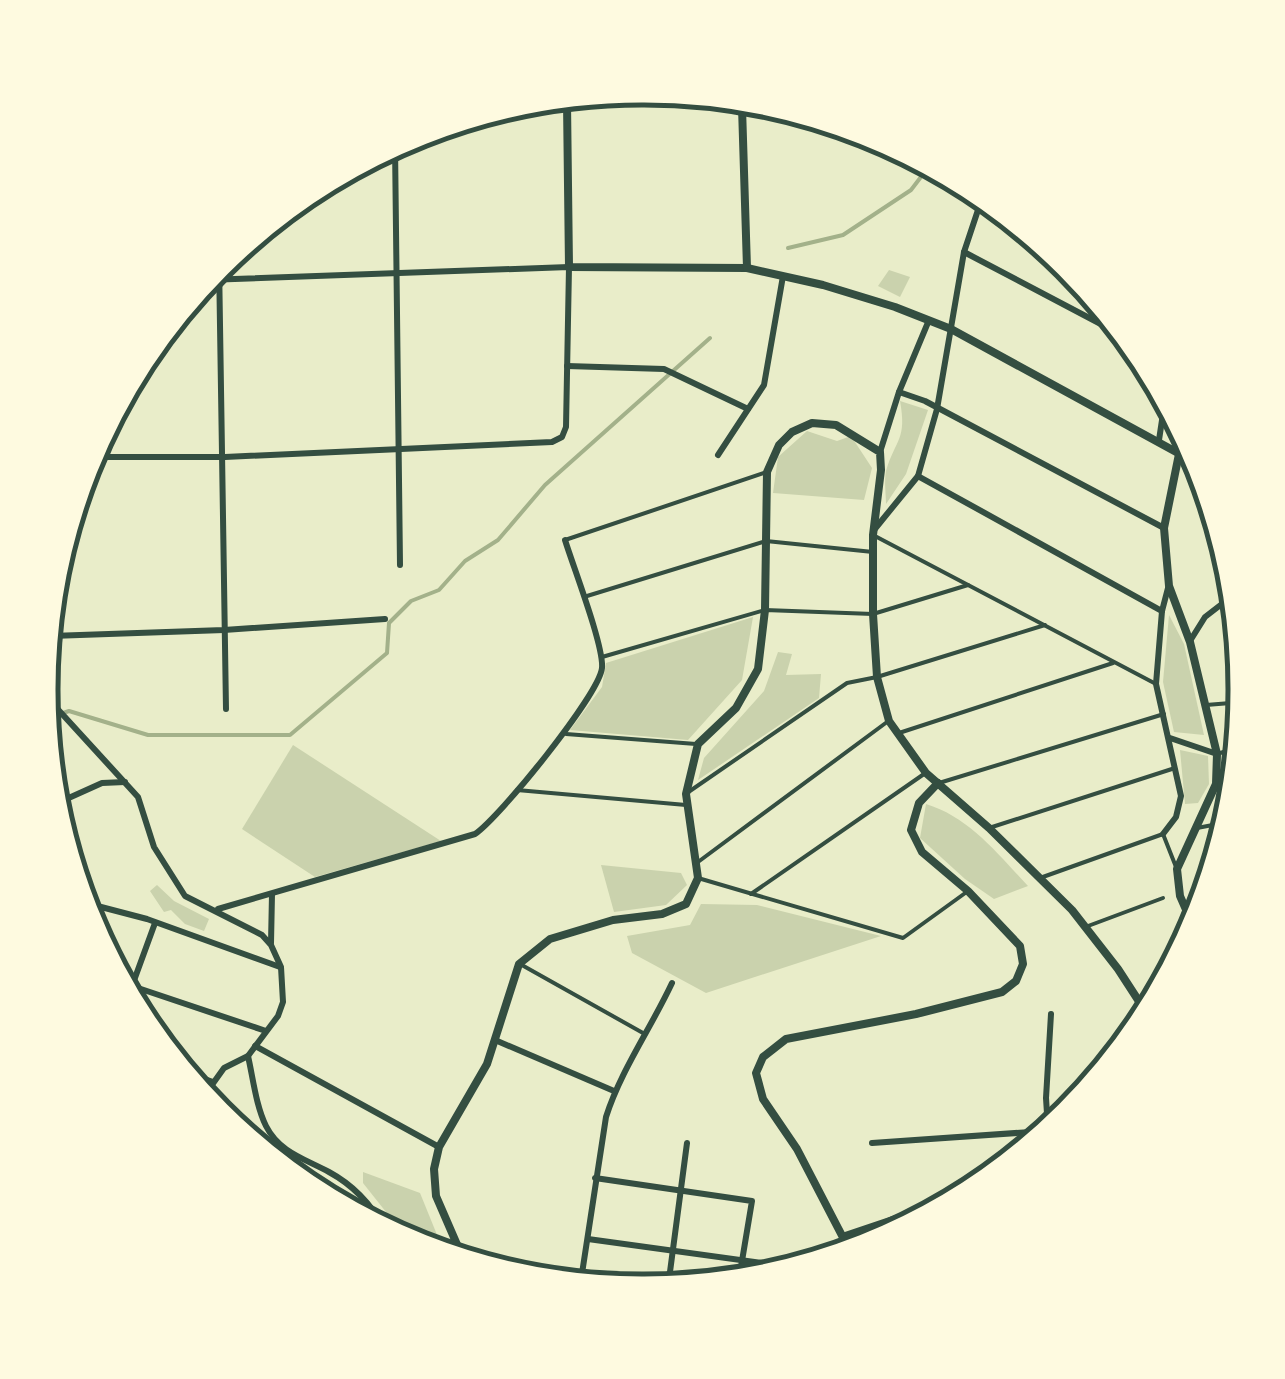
<svg xmlns="http://www.w3.org/2000/svg" width="1285" height="1379" font-family="Figtree,sans-serif">
<style>
.green{fill:#cad2ad}
.lines{fill:none;stroke-linecap:round;stroke-linejoin:round}
.stream{stroke:#a3b18a;stroke-width:4}
.pedestrian{stroke:#344e41;stroke-width:4}
.minor{stroke:#344e41;stroke-width:6}
.tertiary{stroke:#344e41;stroke-width:8}
.rim{fill:none;stroke:#344e41;stroke-width:5}
</style>
<rect width="100%" height="100%" fill="#e9edc9"/>
<g class="green">
<polygon points="889,270 910,277 900,297 878,286"/>
<path d="M 900,401 L 928,410 L 906,474 L 886,504 C 886,494 884,481 886,471 C 896,438 907,440 900,401 Z"/>
<polygon points="807,431 837,441 851,436 872,468 864,500 773,493 778,457"/>
<polygon points="1169,615 1184,644 1204,735 1174,732 1163,682"/>
<polygon points="753,617 742,680 688,740 570,730 602,687 606,663"/>
<polygon points="778,652 792,654 786,675 821,674 819,698 698,780 704,758 764,691"/>
<polygon points="293,745 441,841 315,877 242,829"/>
<polygon points="1180,750 1208,756 1209,784 1198,803 1185,804"/>
<path d="M 926,804 C 969,817 998,854 1028,886 L 994,899 L 965,879 L 920,838 Z"/>
<polygon points="601,865 681,873 687,885 666,905 614,912"/>
<polygon points="157,885 174,901 209,919 204,931 185,924 171,910 164,912 150,891"/>
<polygon points="701,904 757,905 881,936 706,993 632,953 627,936 690,925"/>
<polygon points="363,1172 420,1193 444,1252 413,1246 363,1183"/>
</g>
<g class="lines">
<g class="stream">
<polyline points="788,248 843,235 911,190 927,169"/>
<polyline points="46,719 69,711 148,735 290,735 387,653 389,623 411,601 439,590 465,561 498,540 545,485 710,338"/>
</g>
<g class="pedestrian">
<polyline points="873,535 1156,684"/>
<polyline points="565,540 764,473"/>
<polyline points="587,596 766,541 873,552"/>
<polyline points="602,657 765,610 873,614 968,585"/>
<polyline points="1206,705 1243,702"/>
<polyline points="899,733 1113,663"/>
<polyline points="566,734 696,744"/>
<polyline points="1217,754 1233,749"/>
<polyline points="939,783 1164,714"/>
<polyline points="517,790 686,805"/>
<polyline points="687,793 847,683 877,677 1045,625"/>
<polyline points="989,828 1175,768"/>
<polyline points="1197,828 1218,824"/>
<polyline points="698,862 887,722"/>
<polyline points="698,878 903,938 968,891"/>
<polyline points="1040,878 1163,834 1176,867"/>
<polyline points="751,894 924,774"/>
<polyline points="1088,926 1163,898"/>
<polyline points="520,964 643,1033"/>
</g>
<g class="minor">
<polyline points="629,90 656,90"/>
<polyline points="395,145 400,565"/>
<polyline points="964,252 1114,331"/>
<polyline points="219,261 226,709"/>
<polyline points="567,366 664,369 748,409"/>
<polyline points="899,392 925,401 1164,528"/>
<polyline points="1159,440 1164,407"/>
<polyline points="1189,444 1189,459"/>
<polyline points="880,452 899,392 929,320"/>
<polyline points="718,455 764,385 783,276"/>
<polyline points="87,457 225,457 552,442 562,437 566,427 569,267 206,280"/>
<polyline points="918,476 1162,611"/>
<polyline points="874,530 918,476 937,409 964,252 980,204"/>
<polyline points="1190,641 1205,617 1227,600"/>
<polyline points="1170,738 1217,754"/>
<polyline points="62,801 102,783 125,782"/>
<polyline points="1163,834 1176,817 1181,796 1156,684 1162,611 1168,588"/>
<polyline points="82,902 147,919 280,967"/>
<path d="M 218,909 L 475,834 C 500,817 599,695 602,668 C 604,646 573,566 565,540"/>
<polyline points="271,943 272,894"/>
<polyline points="129,985 266,1031"/>
<polyline points="132,986 155,923"/>
<polyline points="495,1040 614,1091"/>
<polyline points="255,1046 439,1147"/>
<path d="M 248,1056 C 253,1078 256,1106 266,1126 C 279,1152 305,1159 329,1172 C 353,1185 371,1204 384,1228"/>
<polyline points="188,1073 213,1082"/>
<polyline points="204,1096 224,1068 248,1056 278,1016 283,1002 281,967 271,945 262,935 185,896 154,847 138,797 53,704 51,636 224,630 385,619"/>
<polyline points="1048,1129 1046,1098 1051,1014"/>
<polyline points="872,1143 1045,1131"/>
<polyline points="595,1178 752,1201 740,1273"/>
<polyline points="845,1235 934,1205"/>
<polyline points="588,1239 777,1265"/>
<path d="M 581,1280 L 606,1117 C 621,1070 651,1028 672,983"/>
<polyline points="668,1287 687,1143"/>
</g>
<g class="tertiary">
<polyline points="567,102 569,267 747,268 823,285 895,307 951,329 1200,465"/>
<polyline points="742,107 747,268"/>
<polyline points="1179,454 1164,528 1169,586 1190,642 1217,754 1216,784 1177,869 1180,896 1194,928"/>
<polyline points="850,1251 797,1149 763,1099 756,1073 763,1057 786,1039 916,1014 1002,992 1016,981 1023,964 1020,946 968,891 922,852 911,830 919,803 938,783"/>
<polyline points="462,1256 436,1196 434,1169 439,1147 487,1064 519,964 550,939 613,920 662,914 686,904 698,878 686,794 698,744 736,708 758,669 765,610 767,472 779,445 792,432 812,423 836,425 880,452 881,470 873,535 873,614 877,677 889,721 926,773 989,828 1072,910 1118,969 1142,1006"/>
</g>
</g>
<path d="M0 0H1285V1379H0ZM642 105H644A584 584 0 0 1 1228 689V690A584 584 0 0 1 644 1274H642A584 584 0 0 1 58 690V689A584 584 0 0 1 642 105Z" fill="#fefae0" fill-rule="evenodd"/>
<path class="rim" d="M642 105H644A584 584 0 0 1 1228 689V690A584 584 0 0 1 644 1274H642A584 584 0 0 1 58 690V689A584 584 0 0 1 642 105Z"/>
</svg>
